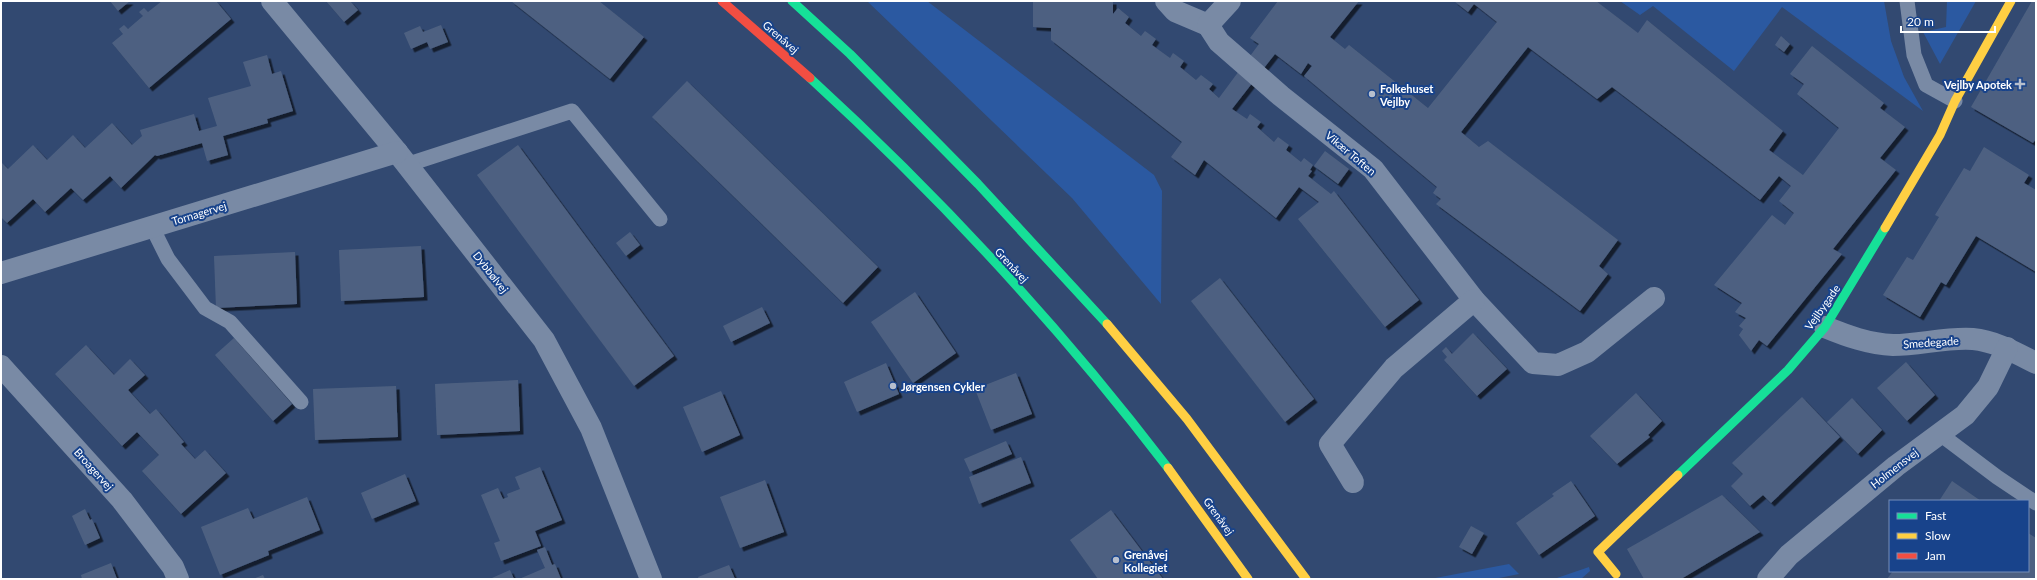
<svg xmlns="http://www.w3.org/2000/svg" width="2037" height="580" font-family="Lato,sans-serif">
<style>
.green{fill:#2b59a1}
.building{fill:#4e6181;filter:url(#shadow)}
.lines{fill:none;stroke-linecap:round;stroke-linejoin:round}
.lane{stroke:#798aa5;stroke-width:15}
.street{stroke:#798aa5;stroke-width:22}
.fast{stroke:#16e098;stroke-width:9}
.slow{stroke:#ffcf43;stroke-width:9}
.jam{stroke:#f24e42;stroke-width:9}
.poi-dot{fill:#b7bfcd;stroke:#18438b;stroke-width:1.5}
.labels{text-anchor:middle;dominant-baseline:central;stroke-width:4;stroke-linejoin:round;paint-order:stroke}
.street-label{font-size:11px;fill:#fff;stroke:#18438b}
.poi-label{font-size:11px;font-weight:bold;fill:#fff;stroke:#18438b;text-anchor:start}
</style>
<defs>
<filter id="shadow"><feDropShadow dx="3.5" dy="3.5" stdDeviation="0" flood-color="#0009"/></filter>
</defs>
<rect width="100%" height="100%" fill="#324971"/>
<g class="green">
<polygon points="867,1 927,1 1154,175 1162,191 1161,304 1072,198"/>
<polygon points="1620,1 1884,1 1891,41 1904,77 1923,111 1782,7 1734,71 1653,6 1640,15"/>
<polygon points="1947,1 1976,1 1940,64 1923,32 1946,27"/>
<polygon points="1509,564 1519,574 1494,579 1430,579"/>
<polygon points="1589,567 1590,571 1581,579 1554,579"/>
</g>
<g class="building">
<polygon points="110,1 130,1 118,11"/>
<polygon points="162,1 216,1 231,19 149,88 112,43 123,34 119,29 124,25 128,29 143,16 139,12 144,8 148,12"/>
<polygon points="326,1 350,1 358,10 344,22"/>
<polygon points="511,1 599,1 644,37 610,79"/>
<polygon points="1033,1 1113,1 1113,14 1118,8 1129,17 1125,23 1141,36 1145,31 1156,39 1152,45 1170,58 1173,53 1184,61 1180,67 1196,80 1201,75 1213,84 1209,89 1219,98 1259,44 1250,38 1278,1 1359,1 1330,37 1345,49 1349,45 1428,108 1497,22 1474,4 1468,12 1454,1 1596,1 1638,33 1647,20 1783,131 1769,150 1803,175 1839,128 1797,94 1804,84 1790,74 1812,46 1884,103 1880,108 1905,127 1880,158 1896,170 1833,249 1842,254 1767,346 1759,340 1751,351 1739,335 1743,329 1739,326 1746,318 1735,312 1742,303 1714,285 1772,215 1785,225 1794,213 1779,201 1791,186 1779,176 1760,200 1612,87 1597,99 1528,47 1461,132 1479,147 1488,141 1618,240 1599,266 1608,274 1580,311 1436,204 1441,199 1433,193 1437,187 1304,76 1312,66 1308,63 1301,74 1275,54 1232,109 1247,119 1250,114 1261,122 1257,127 1274,142 1278,137 1289,145 1286,150 1301,162 1304,158 1313,165 1310,170 1312,171 1308,176 1331,194 1334,191 1419,300 1385,327 1298,219 1319,202 1299,187 1276,218 1204,160 1195,175 1171,157 1182,142 1051,40 1051,28 1033,27"/>
<polygon points="2032,1 2036,1 2036,139 2033,143 1971,107"/>
<polygon points="441,25 448,42 430,49 427,42 411,49 404,33 420,26 423,32"/>
<polygon points="1781,36 1790,44 1784,52 1775,45"/>
<polygon points="267,55 272,74 281,71 293,111 267,119 268,123 223,136 228,155 207,161 202,143 157,156 155,155 121,188 110,176 83,200 71,188 45,212 33,199 7,223 1,217 1,162 8,169 33,145 47,160 73,135 85,148 112,123 132,145 142,136 140,130 194,114 199,131 217,126 208,98 251,86 243,62"/>
<polygon points="687,81 878,267 843,303 652,117"/>
<polygon points="518,145 674,356 634,386 477,175"/>
<polygon points="1984,147 2029,175 2024,183 2036,190 2036,272 1976,236 1946,285 1941,282 1920,317 1883,295 1907,257 1913,260 1939,217 1935,215 1964,168 1970,171"/>
<polygon points="1325,151 1349,169 1338,184 1314,166"/>
<polygon points="630,232 640,245 626,256 616,243"/>
<polygon points="421,246 424,297 341,301 339,250"/>
<polygon points="295,252 297,304 216,308 214,256"/>
<polygon points="1220,278 1314,399 1285,422 1191,301"/>
<polygon points="915,292 956,353 913,383 871,322"/>
<polygon points="762,307 770,323 731,342 723,326"/>
<polygon points="1473,333 1507,369 1477,396 1444,360 1447,357 1442,351 1446,347 1452,354"/>
<polygon points="234,338 292,404 273,421 215,355"/>
<polygon points="86,345 114,375 130,359 145,375 128,390 150,414 156,409 184,442 181,444 195,459 205,450 226,473 181,514 142,471 159,455 137,432 122,446 55,374"/>
<polygon points="1906,362 1935,395 1907,421 1877,388"/>
<polygon points="886,363 899,394 857,412 844,382"/>
<polygon points="1016,373 1032,414 991,430 975,389"/>
<polygon points="518,380 520,431 437,435 435,384"/>
<polygon points="396,386 398,437 315,440 313,389"/>
<polygon points="721,391 740,435 702,452 683,407"/>
<polygon points="1636,393 1662,421 1648,435 1650,437 1617,464 1590,436"/>
<polygon points="1802,397 1840,437 1771,503 1763,495 1750,506 1731,486 1743,474 1732,463"/>
<polygon points="1852,398 1882,430 1858,454 1827,422"/>
<polygon points="1006,441 1012,454 970,472 964,459"/>
<polygon points="1021,457 1031,483 979,504 969,477"/>
<polygon points="540,467 562,520 535,531 541,546 501,561 494,543 500,541 481,495 498,488 503,499 508,497 507,494 520,489 515,477"/>
<polygon points="405,474 416,501 372,519 361,493"/>
<polygon points="765,480 784,532 740,548 720,497"/>
<polygon points="1571,481 1595,516 1539,555 1516,523 1554,496 1552,494"/>
<polygon points="1952,481 1981,501 1939,501"/>
<polygon points="1722,495 1760,532 1681,579 1644,579 1627,549"/>
<polygon points="307,497 320,530 268,551 269,555 220,575 201,527 248,508 253,519"/>
<polygon points="85,509 90,520 92,519 100,538 85,545 72,516"/>
<polygon points="1111,510 1163,579 1098,579 1070,540"/>
<polygon points="1471,526 1484,533 1472,554 1459,547"/>
<polygon points="2028,533 2036,538 2036,579 1887,579 1893,571 2028,571"/>
<polygon points="545,547 552,565 555,564 561,579 519,579 545,568 537,550"/>
<polygon points="111,563 117,579 82,579 81,575"/>
<polygon points="729,565 735,579 699,579 698,577"/>
<polygon points="510,570 514,579 492,579 492,578"/>
<polygon points="263,575 265,579 253,579"/>
</g>
<g class="lines">
<g class="lane">
<polyline points="1907,1 1914,55 1926,85 1955,101"/>
<polyline points="406,165 572,111 660,219"/>
<polyline points="152,227 168,259 205,308 230,322 301,402"/>
<polyline points="1940,434 1997,477 2036,503"/>
</g>
<g class="street">
<polyline points="272,1 397,152 544,340 591,428 651,579"/>
<polyline points="1166,1 1175,11 1208,25"/>
<polyline points="1230,1 1208,25 1219,42 1281,96 1373,169 1474,300 1533,363 1558,365 1587,352 1654,298"/>
<polyline points="1,273 397,152"/>
<path d="M 1825,327 C 1847,336 1869,344 1893,345 C 1920,345 1946,337 1973,339 C 1995,341 2016,353 2036,363"/>
<polyline points="1,366 122,500 173,567 178,579"/>
<polyline points="1353,482 1330,444 1394,368 1474,300"/>
<polyline points="1768,579 1789,555 1896,466 1965,415 1988,387 2007,348"/>
</g>
<g class="fast">
<polyline points="792,1 850,54 978,184 1107,324"/>
<path d="M 810,78 C 940,197 1061,328 1168,468"/>
<polyline points="1678,475 1788,370 1825,327 1885,228"/>
</g>
<g class="slow">
<polyline points="1885,228 1940,135 1955,101 2011,1"/>
<polyline points="1107,324 1187,419 1306,579"/>
<polyline points="1168,468 1248,579"/>
<polyline points="1616,574 1598,552 1678,475"/>
</g>
<polyline class="jam" points="722,1 810,78"/>
</g>
<g class="poi-dot">
<path d="M2018 78h4v4h4v4h-4v4h-4v-4h-4v-4h4z"/>
<circle cx="1372" cy="94" r="4"/>
<circle cx="893" cy="386" r="4"/>
<circle cx="1116" cy="560" r="4"/>
</g>
<g class="labels">
<g class="street-label">
<text transform="translate(781 37) rotate(41)">Grenåvej</text>
<text transform="translate(1351 153) rotate(40)">Vikær Toften</text>
<text transform="translate(199 213) rotate(-17)">Tornagervej</text>
<text transform="translate(1012 265) rotate(47)">Grenåvej</text>
<text transform="translate(491 272) rotate(52)">Dybbølvej</text>
<text transform="translate(1822 307) rotate(-55)">Vejlbygade</text>
<text transform="translate(1931 342) rotate(-4)">Smedegade</text>
<text transform="translate(1894 468) rotate(-38)">Holmensvej</text>
<text transform="translate(94 469) rotate(48)">Broagervej</text>
<text transform="translate(1219 516) rotate(54)">Grenåvej</text>
</g>
<g class="poi-label">
<text x="2012" y="84" text-anchor="end">Vejlby Apotek</text>
<text x="1380" y="88">Folkehuset<tspan x="1380" dy="13">Vejlby</tspan></text>
<text x="901" y="386">Jørgensen Cykler</text>
<text x="1124" y="554">Grenåvej<tspan x="1124" dy="13">Kollegiet</tspan></text>
</g>
</g>
<rect width="2037" height="580" fill="none" stroke="#ffffff" stroke-width="4"/>
<rect x="1889" y="500" width="140" height="72" fill="#18438b" stroke="#748eb9"/>
<rect x="1897" y="513" width="20" height="6" fill="#16e098" stroke="#748eb9"/>
<text x="1925" y="520" font-size="12" fill="#ffffff">Fast</text>
<rect x="1897" y="533" width="20" height="6" fill="#ffcf43" stroke="#748eb9"/>
<text x="1925" y="540" font-size="12" fill="#ffffff">Slow</text>
<rect x="1897" y="553" width="20" height="6" fill="#f24e42" stroke="#748eb9"/>
<text x="1925" y="560" font-size="12" fill="#ffffff">Jam</text>
<path d="M1901 26v6h94v-6" fill="none" stroke="#ffffff" stroke-width="2"/>
<text x="1907" y="26" font-size="12" fill="#ffffff" stroke="#18438b" stroke-width="3" paint-order="stroke">20 m</text>
</svg>
